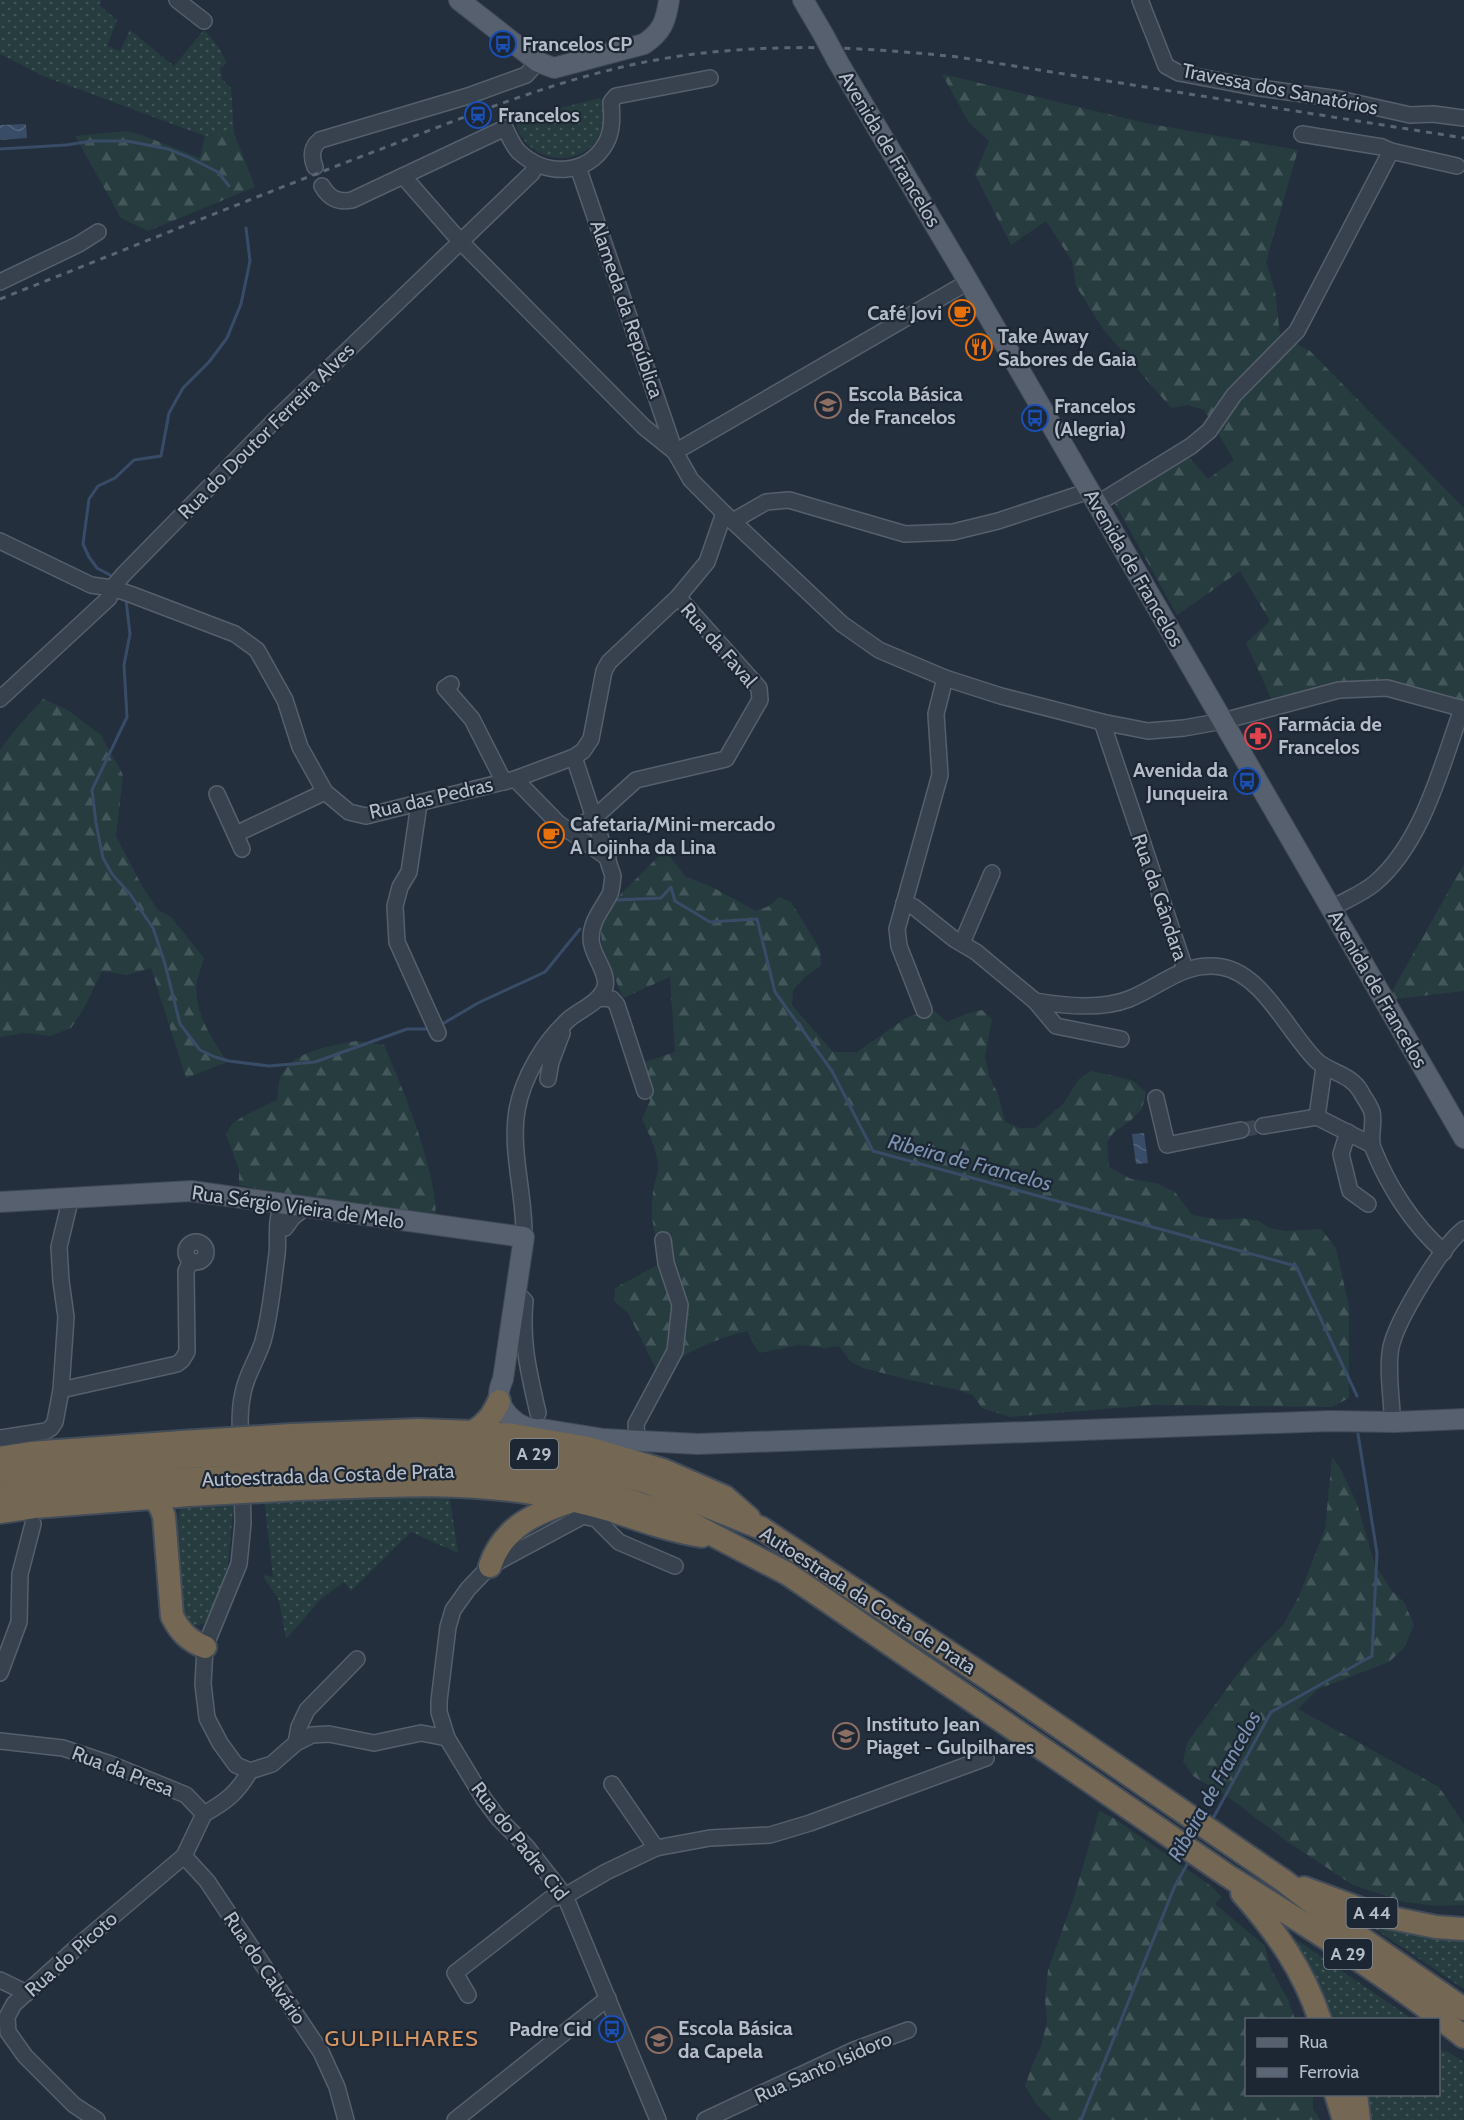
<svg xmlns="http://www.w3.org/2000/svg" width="1464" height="2120" font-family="Cabin,sans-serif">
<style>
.grass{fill:url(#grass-dots)}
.forest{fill:url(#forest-firs)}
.water{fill:url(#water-waves)}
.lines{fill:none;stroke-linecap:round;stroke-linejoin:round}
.stream{stroke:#394c67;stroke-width:3}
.minor-tunnel{stroke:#3a4453;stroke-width:15;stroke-dasharray:15 8;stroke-linecap:butt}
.minor-casing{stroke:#565f6c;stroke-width:18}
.major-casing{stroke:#414a57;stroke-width:22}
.highway-casing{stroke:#434c59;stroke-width:26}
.minor{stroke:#38414e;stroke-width:15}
.major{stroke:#56606e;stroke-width:20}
.highway{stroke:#746855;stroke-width:22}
.rail{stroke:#5a6575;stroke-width:3;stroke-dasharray:6 6;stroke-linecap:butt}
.major-bridge-casing{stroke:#414a57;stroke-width:22;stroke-linecap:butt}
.highway-bridge-casing{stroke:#434c59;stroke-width:26;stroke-linecap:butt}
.major-bridge{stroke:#56606e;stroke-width:20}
.highway-bridge{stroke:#746855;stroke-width:22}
.labels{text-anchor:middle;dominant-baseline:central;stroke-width:4.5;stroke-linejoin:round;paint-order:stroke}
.shield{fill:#1d2633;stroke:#878f9c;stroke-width:1.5}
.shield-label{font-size:18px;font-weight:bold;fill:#b4bcc9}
.poi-label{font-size:20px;font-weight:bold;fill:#b4bcc9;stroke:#1d2633;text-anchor:start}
.street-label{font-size:20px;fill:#b4bcc9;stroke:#1d2633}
.water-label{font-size:21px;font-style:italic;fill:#7c92b1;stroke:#1d2633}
.quarter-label{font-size:22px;letter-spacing:1.5px;fill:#d59563;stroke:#1d2633}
</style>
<defs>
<pattern id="grass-dots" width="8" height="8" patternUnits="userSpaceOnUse" patternTransform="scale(1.5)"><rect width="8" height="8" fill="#263c3f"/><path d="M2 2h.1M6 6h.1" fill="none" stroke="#435659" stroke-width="1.8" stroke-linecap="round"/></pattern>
<pattern id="forest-firs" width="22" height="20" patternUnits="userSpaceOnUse" patternTransform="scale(1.5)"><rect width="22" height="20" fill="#263c3f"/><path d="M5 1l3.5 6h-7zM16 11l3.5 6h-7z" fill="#435659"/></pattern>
<pattern id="water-waves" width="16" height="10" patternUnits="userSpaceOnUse" patternTransform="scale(1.5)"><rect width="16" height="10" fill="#394c67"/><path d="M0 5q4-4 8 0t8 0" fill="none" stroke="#53647b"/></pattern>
</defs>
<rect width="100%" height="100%" fill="#242f3e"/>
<g class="grass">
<polygon points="0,0 101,0 99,5 117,20 107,46 120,51 130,30 174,66 204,30 218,46 227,63 220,69 222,79 231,88 234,133 205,136 43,76 0,54"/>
<path d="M 600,98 C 604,103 605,109 604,116 C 602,167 534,173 516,126 L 518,123 L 557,109 Z"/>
<polygon points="449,1493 458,1553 411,1532 351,1591 344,1582 321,1599 286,1639 279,1600 262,1575 273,1577 264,1498"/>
<path d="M 234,1498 L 228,1566 L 207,1621 C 199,1628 189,1627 185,1616 C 179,1598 176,1531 179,1512 L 183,1505 Z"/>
<polygon points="1350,1912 1464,1933 1464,1989"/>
<polygon points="1288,1934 1412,2019 1327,2019"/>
<polygon points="1439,2050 1448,2052 1464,2062 1464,2120 1369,2120 1366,2095 1438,2094"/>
</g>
<g class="forest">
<polygon points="942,74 1145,123 1298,150 1266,262 1275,291 1280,335 1310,351 1464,508 1464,703 1408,690 1386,679 1326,686 1271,698 1246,643 1270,621 1240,571 1177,615 1115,504 1188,456 1208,479 1234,460 1204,410 1188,405 1171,408 1103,329 1076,286 1072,261 1046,221 1011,245 975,174 989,141 969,123"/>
<polygon points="126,131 142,135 200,158 205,136 234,133 255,187 148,231 121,218 75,136"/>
<path d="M 43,699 L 66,709 L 101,735 L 123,775 L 116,836 L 142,886 L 158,910 L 171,917 L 204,958 C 202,965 199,973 197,980 C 192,1011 212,1038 227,1062 L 186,1078 L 151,968 L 127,975 L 102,971 L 83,1010 L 71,1028 L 50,1036 L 25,1033 L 0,1037 L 0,750 L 15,730 Z"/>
<path d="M 665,850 L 685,876 L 712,887 L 756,911 L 769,906 L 779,897 L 791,902 L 820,949 L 821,965 L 805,977 L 793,990 L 792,1005 L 833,1052 L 857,1052 L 906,1018 L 932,1009 L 947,1022 L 966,1014 L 982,1010 L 992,1019 L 985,1057 L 989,1076 L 998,1094 L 1005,1122 L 1019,1128 L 1035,1128 L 1063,1104 L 1079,1079 L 1091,1071 L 1132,1080 L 1146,1092 L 1142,1109 L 1130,1121 L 1114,1132 L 1107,1142 L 1109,1167 L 1131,1179 L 1156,1183 L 1175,1192 L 1192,1215 L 1221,1220 L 1241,1218 L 1259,1221 L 1269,1228 L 1286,1231 L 1321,1229 L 1336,1248 L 1349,1307 L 1349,1398 L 1332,1407 L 1151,1405 L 1010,1417 L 982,1408 L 973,1395 L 959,1390 L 914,1381 L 863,1368 L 850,1361 L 839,1346 L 825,1348 L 799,1345 L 759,1353 L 747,1331 C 716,1338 684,1354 657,1371 L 628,1313 L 614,1301 L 615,1288 L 667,1260 C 653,1239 650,1217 653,1192 C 654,1183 659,1173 658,1164 C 656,1148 649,1134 642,1119 L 650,1101 L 642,1063 L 675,1052 L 670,977 L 623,998 L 602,946 L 600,915 Z"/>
<polygon points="1464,864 1464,991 1387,1000"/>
<path d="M 356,1041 L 384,1045 C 404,1092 434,1163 436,1214 L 328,1202 L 239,1185 L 239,1170 L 226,1134 L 232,1124 L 242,1117 L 277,1100 C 278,1092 278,1079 283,1072 C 295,1051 334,1045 356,1041 Z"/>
<polygon points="1332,1457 1340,1468 1357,1504 1375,1565 1392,1591 1404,1602 1414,1625 1404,1648 1389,1662 1318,1689 1298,1709 1439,1787 1464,1824 1464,1905 1438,1906 1404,1902 1353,1885 1288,1842 1228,1797 1193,1776 1183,1761 1187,1743 1244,1665 1283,1625 1299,1596 1325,1529"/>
<polygon points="1099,1811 1115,1819 1211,1886 1222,1897 1215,1904 1265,1946 1270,1967 1289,2002 1295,2019 1246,2020 1246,2094 1313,2095 1313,2109 1320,2120 1052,2120 1036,2104 1025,2086 1033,2063 1041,2046 1047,2022 1045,1998 1048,1970 1074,1897"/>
</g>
<g class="water">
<polygon points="26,124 27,138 0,140 0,125"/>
<polygon points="1144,1133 1148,1163 1136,1164 1132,1134"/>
</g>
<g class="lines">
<g class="stream">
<polyline points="0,149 66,145 92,141 127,141 168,149 188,157 218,172 229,186"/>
<polyline points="110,575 97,568 89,557 83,544 89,499 98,486 115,478 134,460 161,456 169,413 183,388 209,362 227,338 241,304 250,261 246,228"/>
<polyline points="126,600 130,634 124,665 127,717 92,790 96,823 103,858 112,874 130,894 153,928 165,964 180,1024 200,1050 215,1057 229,1061 269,1066 315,1062 407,1029 431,1029"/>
<polyline points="616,900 661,898 671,887 675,901 710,922 757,919 775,992 832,1071 873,1151 1296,1266 1357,1396"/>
<polyline points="439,1026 478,1003 545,972 580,929"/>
<polyline points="1211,1822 1271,1712 1372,1656 1377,1553 1358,1434"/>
<polyline points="1081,2120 1174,1888 1190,1859"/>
</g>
<polyline class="minor-tunnel" points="1241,1130 1263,1126"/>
<defs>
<g id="minor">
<polyline points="177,0 204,21"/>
<polyline points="1140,0 1166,66 1179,73 1253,87 1339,99 1410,115 1433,114 1464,118"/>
<polyline points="1302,134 1382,147 1391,151 1457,166"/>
<path d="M 315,167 C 311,157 311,147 320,140 L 468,96 L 526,75 L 538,62"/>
<polyline points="578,167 675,452 691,480 724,513 842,624 879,650 945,678 1001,696 1102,722 1148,731 1184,728 1223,721 1339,690 1387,688 1464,709"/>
<polyline points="403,176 460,241 644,427 675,452"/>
<path d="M 322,186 C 329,198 338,203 352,200 L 505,128 C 509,136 513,146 519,152 C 545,176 587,177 606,143 C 613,130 612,116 611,102 L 616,96 L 710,78"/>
<polyline points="0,282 79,244 98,232"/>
<polyline points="675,452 968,282"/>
<polyline points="1097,504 1191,446 1209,431 1234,395 1297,331 1391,151"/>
<polyline points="733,521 766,502 789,500 905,534 953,532 998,521 1089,491"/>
<polyline points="0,541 91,585 112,588 130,594 235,634 257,650 285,700 300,747 325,792 349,812 366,816 515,779 574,757 583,751 591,739 604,671 609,662 678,597 707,562 724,513"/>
<polyline points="451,684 445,688 472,719 504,782"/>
<polyline points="0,699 109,598 112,588 123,575 272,423 532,173 536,165"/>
<polyline points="1102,722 1185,969"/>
<polyline points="515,779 558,823 608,858"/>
<polyline points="217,794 242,849"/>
<polyline points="419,804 409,872 400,887 395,906 397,942 438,1033"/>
<polyline points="568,831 595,817 636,780 726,759 760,700 759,688 678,597"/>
<polyline points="236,834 325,792"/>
<polyline points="904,903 914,907 954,939 976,952 1035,1001 1056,1026 1121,1039"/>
<path d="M 1331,909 C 1345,900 1362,894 1375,883 C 1423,842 1441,767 1462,709"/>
<polyline points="962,943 992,873"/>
<polyline points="598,998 612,999 617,1005 645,1091"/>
<path d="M 1035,1001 C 1064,1006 1101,1010 1129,999 C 1162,986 1183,961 1222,967 C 1263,974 1289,1034 1317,1061 C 1331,1073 1351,1074 1361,1092 C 1364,1098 1370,1105 1372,1112 C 1375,1123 1369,1137 1373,1148 C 1388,1186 1413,1225 1444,1252"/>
<polyline points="924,1010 899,946 897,929 940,775 936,714 945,678"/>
<polyline points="1324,1067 1317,1117 1372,1145"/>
<polyline points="548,1079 551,1062 562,1033"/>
<polyline points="1156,1098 1167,1145 1241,1130"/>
<polyline points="1263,1126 1317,1117"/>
<polyline points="1348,1132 1341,1154 1350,1191 1368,1204"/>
<polyline points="285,1228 293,1217 306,1207"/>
<path d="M 524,1237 C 525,1196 510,1150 517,1110 C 523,1077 544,1042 568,1020 C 579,1010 600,1003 605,987 C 609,972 591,955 591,939 C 591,920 602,910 610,894 C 612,889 612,882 613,876 L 574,757"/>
<circle cx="196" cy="1252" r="10"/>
<path d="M 516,1292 L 525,1301 C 521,1343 529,1373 538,1413"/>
<polyline points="61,1390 177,1364 182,1360 187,1352 186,1271 191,1261"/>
<path d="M 1392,1413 C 1391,1393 1387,1367 1391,1347 C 1397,1320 1442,1245 1464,1229"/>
<polyline points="0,1438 46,1431 51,1428 55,1422 61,1390 66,1317 61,1281 59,1247 71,1197"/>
<polyline points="637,1440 636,1424 675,1351 680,1305 666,1263 663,1240"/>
<path d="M 241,1448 C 240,1429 239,1411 243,1393 C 246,1375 258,1358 263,1341 C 271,1312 273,1283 277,1254 C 279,1236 274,1220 284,1204"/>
<polyline points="242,1484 243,1523 239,1564 205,1647 203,1684 207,1718 220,1743 236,1765 250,1771"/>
<polyline points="0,1673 19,1622 20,1574 33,1524"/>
<polyline points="0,1741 63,1748 108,1763 186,1795 204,1814"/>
<polyline points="296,1743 299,1727 307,1710 357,1659"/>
<polyline points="612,1784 656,1848"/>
<path d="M 204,1814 C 227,1801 237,1793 250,1771 L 272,1764 L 296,1743 L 312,1735 L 329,1734 L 374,1743 L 421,1733 L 447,1738"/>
<polyline points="184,1856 207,1881 321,2052 337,2087 346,2120"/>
<polyline points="0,1980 27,1993"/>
<polyline points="468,1995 455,1973 550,1899 565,1896 606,1872 656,1848 710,1838 770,1835 810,1823 986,1758"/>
<polyline points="97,2120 74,2105 25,2056 8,2032 7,2017 14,2004 34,1986 86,1939 184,1856 204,1814"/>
<polyline points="455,2120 608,1998"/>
<polyline points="658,2120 565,1896 526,1846 499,1819 484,1799 447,1738 439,1712 439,1701 448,1627 453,1610 468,1589 490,1566 583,1516 596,1519 619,1542 675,1566"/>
<polyline points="705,2120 854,2050 908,2030"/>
</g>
<g id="major">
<path d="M 459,0 L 538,62 L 554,68 L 644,44 C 662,32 666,21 669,0"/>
<polyline points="803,0 823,34"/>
<polyline points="838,62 964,274 1464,1138"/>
<path d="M 0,1202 L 191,1191 L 524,1237 L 503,1379 C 500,1386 497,1395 500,1402 C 507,1419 524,1431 542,1429 L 604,1439 L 698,1444 L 1330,1421 L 1394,1422 L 1464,1419"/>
</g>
<g id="highway">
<path d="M 473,1432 C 486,1424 493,1415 499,1401"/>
<polyline points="292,1435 418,1430 473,1432 514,1435 588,1448 663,1470 725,1497 749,1518"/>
<polyline points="296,1452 417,1447 528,1453 557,1458 649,1483 761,1528 1010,1693 1284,1881 1328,1915 1464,2009"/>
<polyline points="0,1458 30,1453 182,1442"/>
<polyline points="0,1473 187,1457"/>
<path d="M 299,1473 L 419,1468 L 481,1471 L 541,1477 L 578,1484 L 675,1515 L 788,1574 L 1228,1876 C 1308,1926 1390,1977 1464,2037"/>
<path d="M 299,1489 C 378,1486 458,1480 537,1494 C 563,1498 589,1504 613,1511 C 643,1521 671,1531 702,1536"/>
<polyline points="0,1495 34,1490 186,1479"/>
<path d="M 153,1498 L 160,1506 L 164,1516 L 172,1616 C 180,1632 189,1641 205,1647"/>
<polyline points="0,1512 34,1507 189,1495"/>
<path d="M 490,1566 C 503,1527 535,1513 572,1501"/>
<polyline points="1304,1888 1377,1915 1436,1927 1464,1929"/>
<path d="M 1242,1893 C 1276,1931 1304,1971 1320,2020"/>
<polyline points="1336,2094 1344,2120"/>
<polyline points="1356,2094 1359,2120"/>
</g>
</defs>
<use href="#minor" class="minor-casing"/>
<use href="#major" class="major-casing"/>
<use href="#highway" class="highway-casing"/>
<use href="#minor" class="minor"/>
<use href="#major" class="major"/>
<use href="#highway" class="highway"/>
<path class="rail" d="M 0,299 C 130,248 259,195 389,146 C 485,109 583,69 687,55 C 781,43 864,47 958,57 L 1464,138"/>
<defs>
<polyline id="major-bridge" points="823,34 838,62"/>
<g id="highway-bridge">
<polyline points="182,1442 292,1435"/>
<polyline points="187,1457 296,1452"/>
<polyline points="186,1479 299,1473"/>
<polyline points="189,1495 299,1489"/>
</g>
</defs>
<use href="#major-bridge" class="major-bridge-casing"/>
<use href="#highway-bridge" class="highway-bridge-casing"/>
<use href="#major-bridge" class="major-bridge"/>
<use href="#highway-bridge" class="highway-bridge"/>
</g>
<defs>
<symbol id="bus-ring" viewBox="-11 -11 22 22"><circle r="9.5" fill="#1d2633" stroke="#1a4fb4" stroke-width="1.5"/><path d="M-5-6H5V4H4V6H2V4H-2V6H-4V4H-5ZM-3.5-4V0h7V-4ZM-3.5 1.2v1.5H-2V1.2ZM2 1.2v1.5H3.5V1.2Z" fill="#1a4fb4"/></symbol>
<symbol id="station-ring" viewBox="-11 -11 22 22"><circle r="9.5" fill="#1d2633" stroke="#1a4fb4" stroke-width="1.5"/><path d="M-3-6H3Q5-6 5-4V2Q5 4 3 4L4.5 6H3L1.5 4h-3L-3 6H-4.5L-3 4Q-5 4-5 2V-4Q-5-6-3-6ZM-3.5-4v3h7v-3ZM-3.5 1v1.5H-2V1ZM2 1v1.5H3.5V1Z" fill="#1a4fb4"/></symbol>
<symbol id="cafe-ring" viewBox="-11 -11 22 22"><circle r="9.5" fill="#1d2633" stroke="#e8710a" stroke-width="1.5"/><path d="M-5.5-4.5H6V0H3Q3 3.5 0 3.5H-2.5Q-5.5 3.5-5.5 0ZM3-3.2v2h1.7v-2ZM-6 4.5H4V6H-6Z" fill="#e8710a"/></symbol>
<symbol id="restaurant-ring" viewBox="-11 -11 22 22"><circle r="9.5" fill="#1d2633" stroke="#e8710a" stroke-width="1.5"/><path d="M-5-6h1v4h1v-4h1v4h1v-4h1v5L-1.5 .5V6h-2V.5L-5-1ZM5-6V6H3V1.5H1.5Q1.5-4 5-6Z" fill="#e8710a"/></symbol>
<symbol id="school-ring" viewBox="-11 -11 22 22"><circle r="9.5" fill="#1d2633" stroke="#8d6e63" stroke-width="1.5"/><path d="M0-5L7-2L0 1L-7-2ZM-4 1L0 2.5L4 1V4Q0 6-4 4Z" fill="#8d6e63"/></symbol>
<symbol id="pharmacy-ring" viewBox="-11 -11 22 22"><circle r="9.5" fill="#1d2633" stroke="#e0444e" stroke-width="1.5"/><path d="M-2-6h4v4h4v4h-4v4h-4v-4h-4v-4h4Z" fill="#e0444e"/></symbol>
<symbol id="university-ring" viewBox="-11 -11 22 22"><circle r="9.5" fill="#1d2633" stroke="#8d6e63" stroke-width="1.5"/><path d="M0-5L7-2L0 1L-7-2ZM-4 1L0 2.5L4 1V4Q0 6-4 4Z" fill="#8d6e63"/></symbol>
</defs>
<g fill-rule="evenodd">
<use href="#bus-ring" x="488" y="29" width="30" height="30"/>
<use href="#station-ring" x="463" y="100" width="30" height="30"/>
<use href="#cafe-ring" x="947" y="298" width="30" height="30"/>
<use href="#restaurant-ring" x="964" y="332" width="30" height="30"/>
<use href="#school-ring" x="813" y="390" width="30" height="30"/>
<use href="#bus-ring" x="1020" y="403" width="30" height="30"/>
<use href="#pharmacy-ring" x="1243" y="721" width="30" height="30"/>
<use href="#bus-ring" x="1232" y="766" width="30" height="30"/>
<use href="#cafe-ring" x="536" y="820" width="30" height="30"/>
<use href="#university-ring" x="831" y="1721" width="30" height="30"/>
<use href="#bus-ring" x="597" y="2014" width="30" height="30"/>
<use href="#school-ring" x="644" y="2025" width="30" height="30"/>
</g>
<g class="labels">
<g class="shield">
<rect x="510" y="1439" width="48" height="30" rx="4.5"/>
<rect x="1346.5" y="1898" width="51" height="30" rx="4.5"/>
<rect x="1324" y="1939" width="48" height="30" rx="4.5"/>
</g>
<g class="shield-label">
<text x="534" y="1454">A 29</text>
<text x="1372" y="1913">A 44</text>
<text x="1348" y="1954">A 29</text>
</g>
<g class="poi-label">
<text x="522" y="44">Francelos CP</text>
<text x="498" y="115">Francelos</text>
<text x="942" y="313" text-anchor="end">Café Jovi</text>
<text x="998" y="336">Take Away<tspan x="998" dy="23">Sabores de Gaia</tspan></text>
<text x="848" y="394">Escola Básica<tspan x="848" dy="23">de Francelos</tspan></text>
<text x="1054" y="406">Francelos<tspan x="1054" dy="23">(Alegria)</tspan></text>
<text x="1278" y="724">Farmácia de<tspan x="1278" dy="23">Francelos</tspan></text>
<text x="1228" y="770" text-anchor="end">Avenida da<tspan x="1228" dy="23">Junqueira</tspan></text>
<text x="570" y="824">Cafetaria/Mini-mercado<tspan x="570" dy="23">A Lojinha da Lina</tspan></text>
<text x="866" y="1724">Instituto Jean<tspan x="866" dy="23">Piaget - Gulpilhares</tspan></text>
<text x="678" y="2028">Escola Básica<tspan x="678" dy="23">da Capela</tspan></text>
<text x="592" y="2029" text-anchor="end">Padre Cid</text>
</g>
<g class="street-label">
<text transform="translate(1280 89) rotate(11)">Travessa dos Sanatórios</text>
<text transform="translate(890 149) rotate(59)">Avenida de Francelos</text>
<text transform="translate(627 309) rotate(71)">Alameda da República</text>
<text transform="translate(266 431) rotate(-45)">Rua do Doutor Ferreira Alves</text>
<text transform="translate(1134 568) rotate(60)">Avenida de Francelos</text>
<text transform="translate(719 645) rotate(49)">Rua da Faval</text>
<text transform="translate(431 798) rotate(-13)">Rua das Pedras</text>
<text transform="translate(1160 897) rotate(71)">Rua da Gândara</text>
<text transform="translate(1378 989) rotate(60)">Avenida de Francelos</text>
<text transform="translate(298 1207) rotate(8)">Rua Sérgio Vieira de Melo</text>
<text transform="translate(328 1475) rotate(-2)">Autoestrada da Costa de Prata</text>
<text transform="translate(868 1600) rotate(33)">Autoestrada da Costa de Prata</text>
<text transform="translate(123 1771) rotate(21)">Rua da Presa</text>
<text transform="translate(520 1841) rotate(52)">Rua do Padre Cid</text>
<text transform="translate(71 1954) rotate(-42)">Rua do Picoto</text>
<text transform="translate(265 1968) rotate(56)">Rua do Calvário</text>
<text transform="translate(823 2067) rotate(-24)">Rua Santo Isidoro</text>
</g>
<g class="water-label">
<text transform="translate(970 1162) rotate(15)">Ribeira de Francelos</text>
<text transform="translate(1214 1786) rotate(-61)">Ribeira de Francelos</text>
</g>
<g class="quarter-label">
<text x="402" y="2038">GULPILHARES</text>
</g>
</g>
<rect x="1245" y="2018" width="195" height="78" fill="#1d2633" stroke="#59626f" stroke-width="1.5"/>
<rect x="1257" y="2038" width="30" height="9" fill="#56606e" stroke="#59626f" stroke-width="1.5"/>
<text x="1299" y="2048" font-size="18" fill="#b4bcc9">Rua</text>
<rect x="1257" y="2068" width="30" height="9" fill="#5a6575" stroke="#59626f" stroke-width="1.5"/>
<text x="1299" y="2078" font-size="18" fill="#b4bcc9">Ferrovia</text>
</svg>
